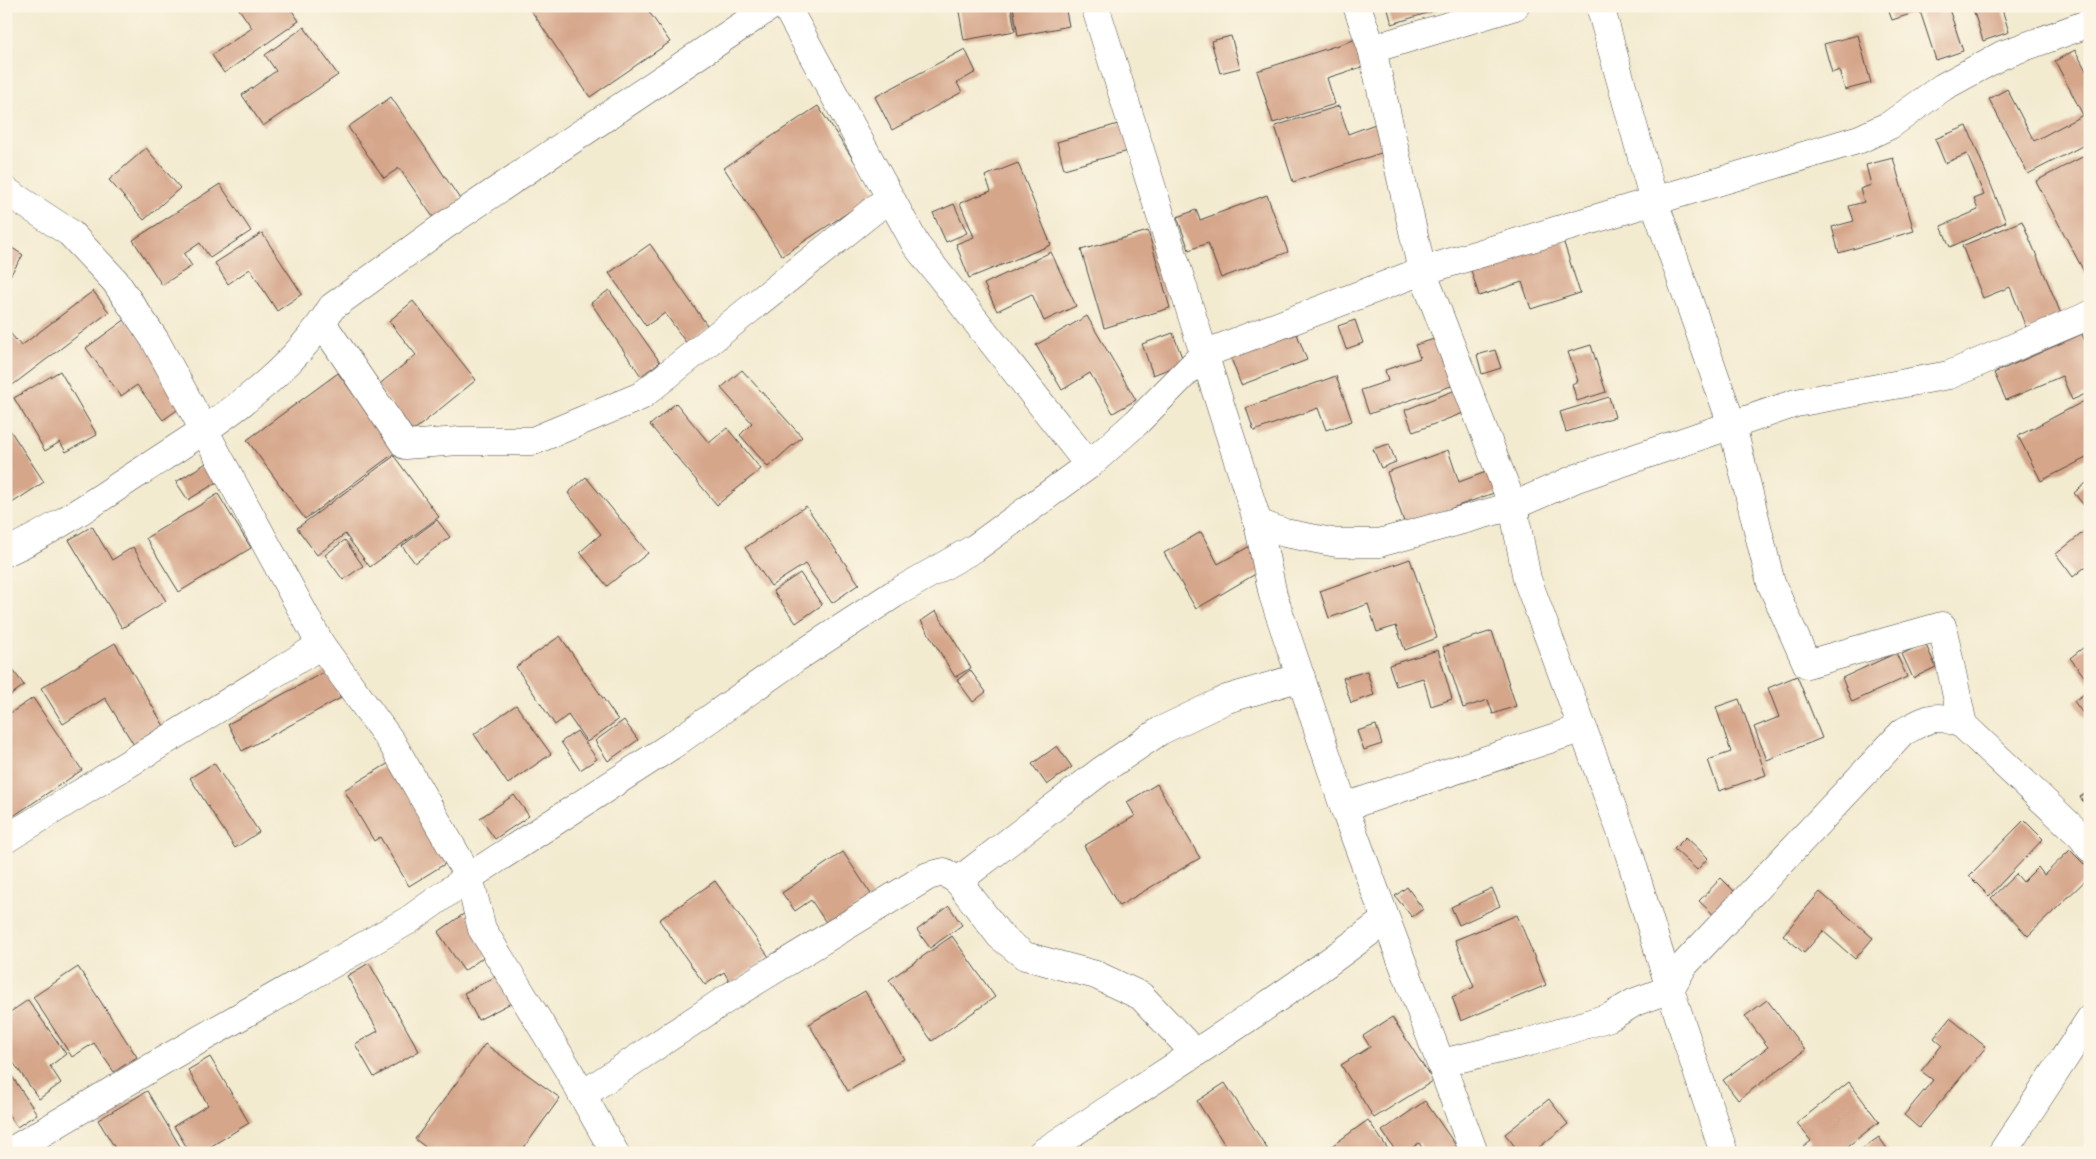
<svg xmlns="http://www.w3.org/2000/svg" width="2096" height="1159" font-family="'IM FELL Double Pica',serif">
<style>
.building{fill:#d5a68a}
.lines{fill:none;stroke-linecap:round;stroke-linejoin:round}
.minor-casing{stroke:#494844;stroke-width:29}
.minor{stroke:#fff;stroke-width:28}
</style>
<rect width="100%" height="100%" fill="#fcf5e5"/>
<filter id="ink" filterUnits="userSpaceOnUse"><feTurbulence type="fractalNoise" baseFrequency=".02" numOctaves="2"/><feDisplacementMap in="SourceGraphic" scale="10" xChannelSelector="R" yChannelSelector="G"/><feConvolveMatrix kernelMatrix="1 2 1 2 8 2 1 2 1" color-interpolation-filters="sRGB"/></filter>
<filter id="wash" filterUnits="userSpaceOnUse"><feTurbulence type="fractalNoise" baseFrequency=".0096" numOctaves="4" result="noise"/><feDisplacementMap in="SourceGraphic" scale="20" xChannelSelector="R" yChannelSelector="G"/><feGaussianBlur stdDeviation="1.12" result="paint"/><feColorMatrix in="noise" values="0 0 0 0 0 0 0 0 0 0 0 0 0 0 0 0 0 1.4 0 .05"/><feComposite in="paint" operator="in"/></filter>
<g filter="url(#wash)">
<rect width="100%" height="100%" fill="#f3ebd0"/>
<g id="blocks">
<g class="building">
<polygon points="237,6 289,6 299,21 224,73 212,55 252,28"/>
<polygon points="533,6 645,6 670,42 590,97 530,9"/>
<polygon points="958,6 1011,6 1015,31 964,40"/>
<polygon points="1013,6 1065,6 1069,26 1018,36"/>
<polygon points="1387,6 1445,6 1446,7 1392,24"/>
<polygon points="1887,6 1948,6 1963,51 1936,60 1920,11 1892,20"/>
<polygon points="1972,6 2001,6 2009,32 1983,41"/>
<polygon points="304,27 338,75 263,126 242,95 276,71 265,55"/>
<polygon points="1858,35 1871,83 1845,90 1839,70 1832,73 1824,44"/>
<polygon points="1231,36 1240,68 1220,73 1211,41"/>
<polygon points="1357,39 1365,66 1327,78 1335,104 1273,123 1257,71"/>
<polygon points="965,49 976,72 957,83 962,92 892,130 875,97"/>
<polygon points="2075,50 2090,78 2090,142 2028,174 1989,99 2007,89 2034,141 2083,115 2055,61"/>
<polygon points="391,97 462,202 435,220 399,168 384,178 348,127"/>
<polygon points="818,106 876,194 782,256 724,168"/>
<polygon points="1339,106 1348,134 1378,123 1387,151 1293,182 1275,126"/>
<polygon points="1125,122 1132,150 1064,169 1057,142"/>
<polygon points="1967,126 2006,222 1950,247 1941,226 1978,210 1974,199 1984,195 1967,154 1945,163 1935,139"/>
<polygon points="146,148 180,188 144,220 109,180"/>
<polygon points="2090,153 2090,283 2036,181"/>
<polygon points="1893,158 1914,231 1839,253 1832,227 1854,221 1849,206 1864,202 1860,189 1871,185 1866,165"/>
<polygon points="1018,163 1051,245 969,278 956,244 974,237 960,203 991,191 985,176"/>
<polygon points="220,184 251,231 210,258 200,243 184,254 192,266 162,285 133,240"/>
<polygon points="1267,195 1288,252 1221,278 1208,243 1189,250 1177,217 1196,210 1200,220"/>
<polygon points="954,204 967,233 946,242 933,213"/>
<polygon points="2022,221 2062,316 2027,330 2010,287 1983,298 1962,246"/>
<polygon points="1148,231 1170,308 1104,328 1081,250"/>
<polygon points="262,233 302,294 277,311 250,269 228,284 215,263"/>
<polygon points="1563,240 1580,293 1531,309 1522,282 1479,296 1471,270"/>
<polygon points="6,244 23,255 6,282"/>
<polygon points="650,244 709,328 687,344 665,313 646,326 609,273"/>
<polygon points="1051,252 1076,306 1044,321 1032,294 997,311 984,284"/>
<polygon points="609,290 660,362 641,376 591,303"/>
<polygon points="93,291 109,312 6,390 6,328 21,346"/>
<polygon points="413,301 476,380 413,431 377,386 416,355 389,321"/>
<polygon points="1087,316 1136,400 1113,413 1090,373 1062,390 1036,345"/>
<polygon points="126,319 187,403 163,420 137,385 121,396 86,348"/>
<polygon points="1355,320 1363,343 1346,349 1338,326"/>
<polygon points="1173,333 1184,363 1153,375 1142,344"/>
<polygon points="1297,334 1307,360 1241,385 1231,358"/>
<polygon points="2082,334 2090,353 2090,392 2072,400 2062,376 2006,400 1994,373"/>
<polygon points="1444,336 1460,383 1369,414 1361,390 1388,381 1385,370 1420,358 1415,345"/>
<polygon points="1591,345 1606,392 1577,401 1572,384 1578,381 1568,352"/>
<polygon points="1495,350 1501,368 1482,374 1477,355"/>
<polygon points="742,370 802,437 768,467 740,435 752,423 721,388"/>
<polygon points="60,371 97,435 66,452 60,442 45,451 14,398"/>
<polygon points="338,373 396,452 305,519 247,440"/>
<polygon points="1336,376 1352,421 1326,430 1318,408 1254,431 1246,408"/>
<polygon points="1458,389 1466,412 1413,432 1405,410"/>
<polygon points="1609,397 1615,417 1566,432 1560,412"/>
<polygon points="2090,398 2090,456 2041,481 2018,436"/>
<polygon points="676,403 709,443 727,428 761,469 717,505 650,425"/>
<polygon points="6,424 44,482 6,507"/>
<polygon points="1389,444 1396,462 1381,468 1373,449"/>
<polygon points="1448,450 1459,482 1494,469 1502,490 1405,525 1387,472"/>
<polygon points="394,456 439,517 370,567 345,534 317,555 297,528"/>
<polygon points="216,457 227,476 188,500 176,482"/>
<polygon points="586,477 648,553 607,586 580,552 601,534 568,493"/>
<polygon points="2090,480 2090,513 2074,493"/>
<polygon points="218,494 251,548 179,592 146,538"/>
<polygon points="806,506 859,584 832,603 805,564 771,586 745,548"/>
<polygon points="437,520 450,537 415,563 402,546"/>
<polygon points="92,526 112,560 133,547 166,601 122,628 69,540"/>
<polygon points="2090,527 2090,563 2073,577 2056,554"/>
<polygon points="1201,532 1218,564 1250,546 1264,569 1196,609 1164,553"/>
<polygon points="345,540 363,566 343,580 325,555"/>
<polygon points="1410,559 1437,638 1405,650 1396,626 1377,632 1368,604 1329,618 1320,591"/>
<polygon points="800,573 822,605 796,623 773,591"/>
<polygon points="936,611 971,668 955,677 921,621"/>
<polygon points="1492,631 1516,706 1493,714 1488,700 1463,708 1443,647"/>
<polygon points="560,636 618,720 587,742 568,715 555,725 516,667"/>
<polygon points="115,643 164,726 134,745 105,698 63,724 41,688"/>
<polygon points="1925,643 1936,667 1913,678 1902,654"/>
<polygon points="2088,644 2090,647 2090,684 2070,658"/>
<polygon points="1438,650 1452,699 1431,706 1423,678 1396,686 1389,665"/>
<polygon points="1896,653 1907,677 1852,702 1842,678"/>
<polygon points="6,661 24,685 6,699"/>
<polygon points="970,670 986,692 973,702 957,680"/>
<polygon points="326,671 341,698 242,751 228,724"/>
<polygon points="1367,671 1374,695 1351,703 1343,678"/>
<polygon points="1797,676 1822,738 1767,760 1754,727 1779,717 1768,688"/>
<polygon points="2090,690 2090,715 2086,718 2074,701"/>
<polygon points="33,698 82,770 6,821 6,716"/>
<polygon points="1739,699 1766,775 1719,791 1708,760 1731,752 1716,707"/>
<polygon points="516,705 551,754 508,784 474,734"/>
<polygon points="624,720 638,740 608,761 595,741"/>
<polygon points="1376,725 1382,744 1364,750 1357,731"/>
<polygon points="577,731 597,759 580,770 561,742"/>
<polygon points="1057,746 1072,767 1047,785 1032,764"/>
<polygon points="214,763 259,832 235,848 190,778"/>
<polygon points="389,763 448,862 409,886 380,837 374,841 344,790"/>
<polygon points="1157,784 1200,858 1119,906 1084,846 1135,816 1127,802"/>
<polygon points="2090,790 2090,811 2080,797"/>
<polygon points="514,795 529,816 495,839 480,818"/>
<polygon points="2024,820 2043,839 1989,896 1969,876"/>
<polygon points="1686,837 1708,858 1697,870 1674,849"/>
<polygon points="2070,850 2090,870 2090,876 2028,936 1991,898 2016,874 2023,882 2038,867 2044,875"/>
<polygon points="843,852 873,897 829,927 811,900 795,911 782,893"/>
<polygon points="1721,878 1737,894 1716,917 1699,901"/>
<polygon points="715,881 769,957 731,984 724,972 705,985 659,920"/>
<polygon points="1407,887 1423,909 1412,917 1395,896"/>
<polygon points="1492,888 1500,906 1459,925 1451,907"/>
<polygon points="1820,892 1873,938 1855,959 1823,931 1804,953 1783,935"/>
<polygon points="949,906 962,925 930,948 917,930"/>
<polygon points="465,913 492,951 464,971 438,932"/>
<polygon points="1517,915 1546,985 1461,1021 1452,997 1474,987 1455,940"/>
<polygon points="952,936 995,997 932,1041 889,980"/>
<polygon points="369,963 419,1051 374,1077 355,1044 378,1031 347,976"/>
<polygon points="78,967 137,1057 114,1072 94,1043 72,1057 33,997"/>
<polygon points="499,975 513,1002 478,1020 464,993"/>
<polygon points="865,991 904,1059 848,1091 809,1024"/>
<polygon points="28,1000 66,1054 50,1066 61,1083 39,1099 6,1052 6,1015"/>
<polygon points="1767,1000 1805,1050 1738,1100 1723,1080 1768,1047 1745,1016"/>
<polygon points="1392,1017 1433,1081 1374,1118 1341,1065 1370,1047 1363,1036"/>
<polygon points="1950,1018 1986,1047 1919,1128 1904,1115 1933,1080 1921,1071 1942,1045 1934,1038"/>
<polygon points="485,1044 560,1098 520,1153 433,1153 415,1139"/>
<polygon points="210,1057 249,1123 200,1153 190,1153 174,1126 208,1105 188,1070"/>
<polygon points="6,1067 37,1114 17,1127 6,1111"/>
<polygon points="1849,1082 1879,1122 1839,1153 1796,1153 1811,1141 1797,1123"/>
<polygon points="1225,1083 1270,1153 1230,1153 1197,1101"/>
<polygon points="147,1091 184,1153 118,1153 98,1120"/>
<polygon points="1549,1099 1568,1124 1532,1153 1520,1153 1505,1134"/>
<polygon points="1425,1101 1461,1153 1425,1153 1419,1143 1405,1153 1397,1153 1382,1131"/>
<polygon points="1368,1120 1391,1153 1322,1153"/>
<polygon points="1879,1137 1890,1153 1856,1153"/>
</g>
</g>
</g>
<g filter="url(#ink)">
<use href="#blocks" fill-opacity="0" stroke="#494844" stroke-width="1"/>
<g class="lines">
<defs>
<g id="minor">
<polyline points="786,6 916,245 1089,465 1137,422 1204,354 1258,523 1273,595 1344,807"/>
<polyline points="1095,6 1204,354 1422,271 1654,201 1600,6"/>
<polyline points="1357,6 1372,49 1422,271 1513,506 1527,579 1629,853 1670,989 1724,1153"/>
<polyline points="1372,49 1515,6"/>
<polyline points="6,191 70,233 115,281 155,340 321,645 392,743 469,877 482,929 566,1066 615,1153"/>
<polyline points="322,323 405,445 459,441 533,441 641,396 889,198"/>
<polyline points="1258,523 1285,533 1337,543 1379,543 1513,506 1577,478 1732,425 1654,201 1860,139 1890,125 1943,87 2002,55 2090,23"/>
<path d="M 6,552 C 53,531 94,502 137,474 C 209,427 286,382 332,307 L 444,226 L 771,6"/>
<polyline points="1963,725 1942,626 1807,664 1771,583 1732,425 1796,403 1949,375 2090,315"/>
<polyline points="6,839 321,645"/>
<polyline points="958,881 1101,771 1160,731 1227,699 1301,677"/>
<path d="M 1441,1063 L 1529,1042 L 1610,1017 L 1635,1002 L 1670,989 L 1684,965 L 1903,732 C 1927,719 1936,712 1963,725 L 2082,837 L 2090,848"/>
<polyline points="582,1095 731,996 928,876 944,872 958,881 1000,936 1025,956 1096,975 1141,996 1194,1052"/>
<polyline points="8,1153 164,1060 409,920 469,877 671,746 796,658 894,594 975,548 1089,465"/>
<path d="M 1042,1153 C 1157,1077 1275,1005 1385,920"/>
<path d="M 1474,1153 C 1432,1037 1386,923 1344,807 L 1583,728"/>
<polyline points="2002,1153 2090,1019"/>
</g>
</defs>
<use href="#minor" class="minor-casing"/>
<use href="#minor" class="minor"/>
</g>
</g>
<rect width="2096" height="1159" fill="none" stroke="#fcf5e5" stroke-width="25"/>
</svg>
